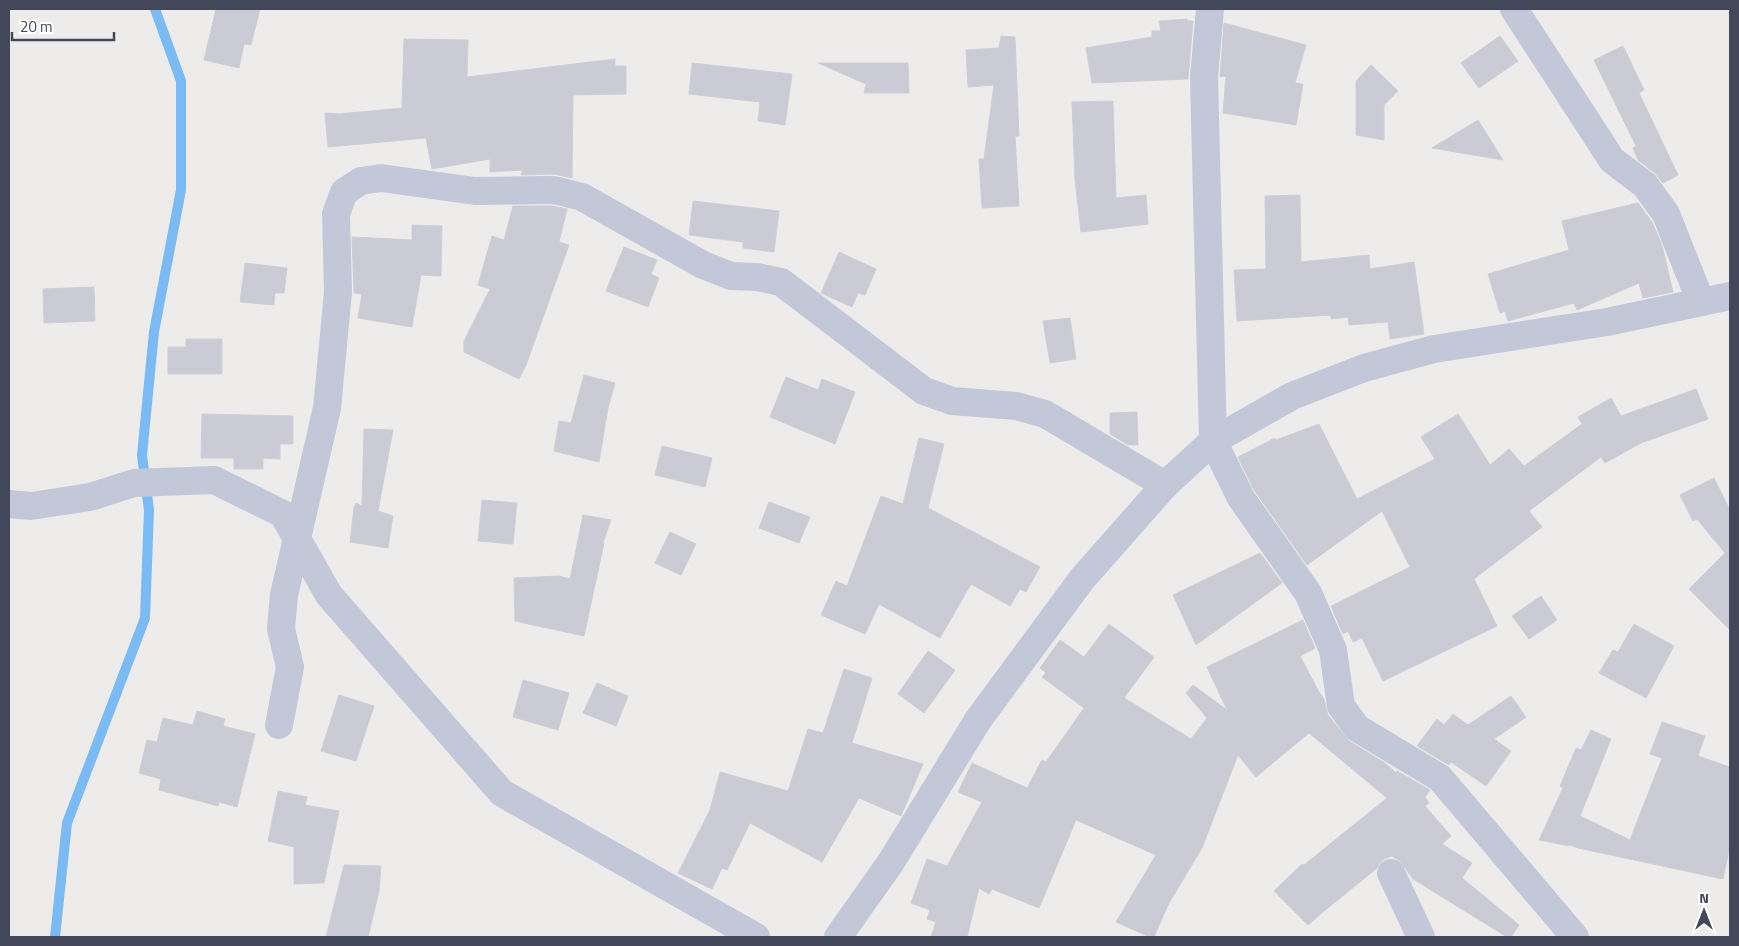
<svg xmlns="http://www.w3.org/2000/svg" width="1739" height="946" font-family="'Titillium Web',sans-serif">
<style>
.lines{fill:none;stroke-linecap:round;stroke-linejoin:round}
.stream{stroke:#7abbf5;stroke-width:10}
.building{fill:#cacbd4;stroke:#ceced8}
.minor{stroke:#c2c8d8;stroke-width:28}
</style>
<rect width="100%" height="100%" fill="#eeecea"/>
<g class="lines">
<polyline class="stream" points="55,937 67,823 145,618 149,510 142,455 154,332 181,190 181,81 155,9"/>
</g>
<g class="building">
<polygon points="216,9 260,9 251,45 244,44 239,68 204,60"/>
<polygon points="1187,19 1187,21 1193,21 1188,79 1092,83 1086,48 1152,37 1152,31 1161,31 1159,21"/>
<polygon points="1224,23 1306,45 1295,83 1303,84 1296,125 1223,113 1226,76 1220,77"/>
<polygon points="1001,36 1015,37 1019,136 1015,136 1019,206 982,208 979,159 984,159 994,85 968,87 966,50 999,48"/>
<polygon points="1500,36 1518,61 1479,88 1461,63"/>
<polygon points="404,39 468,40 467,77 615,59 615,66 626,66 626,94 573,95 572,178 554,174 521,175 523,170 490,172 490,159 432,169 426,138 328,147 325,113 339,114 402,108"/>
<polygon points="1623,46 1644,90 1639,93 1678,175 1663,183 1655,173 1638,160 1633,148 1636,146 1594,60"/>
<polygon points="692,63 792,74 785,125 758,121 760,102 689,94"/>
<polygon points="818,63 908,63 909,93 864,93 866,84"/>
<polygon points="1371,65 1398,91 1384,105 1384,140 1356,135 1356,81"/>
<polygon points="1113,101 1116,198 1146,195 1148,224 1081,232 1075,180 1072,102"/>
<polygon points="1478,120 1503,160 1432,148"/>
<polygon points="1300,195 1301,262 1369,255 1370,269 1414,262 1424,334 1390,339 1388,322 1349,325 1348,317 1331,319 1331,315 1237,321 1234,270 1266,269 1265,196"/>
<polygon points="693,201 779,211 774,252 743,248 743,242 689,235"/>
<polygon points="1638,203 1652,222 1662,245 1673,292 1643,298 1639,283 1577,310 1574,303 1508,321 1505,311 1500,313 1488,274 1569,250 1562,221"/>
<polygon points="513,206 552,206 567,209 559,242 569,245 526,365 519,379 464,352 464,341 490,289 478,285 492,236 504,240"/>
<polygon points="412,225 442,226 441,276 421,275 412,327 358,318 362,294 354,293 352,237 412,240"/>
<polygon points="624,247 657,260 651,274 659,278 648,307 606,291"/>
<polygon points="839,252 876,269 865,295 858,293 852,307 821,293"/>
<polygon points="245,263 287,268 284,293 275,293 274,305 240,302"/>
<polygon points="94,287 95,321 44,323 43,289"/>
<polygon points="1070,318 1076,359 1050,363 1043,321"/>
<polygon points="186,339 222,339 222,374 168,374 168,347 186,347"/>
<polygon points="584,375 615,383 608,408 599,462 554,451 559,421 571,423"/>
<polygon points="786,377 818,390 822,379 855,392 835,444 770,417"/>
<polygon points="1696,389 1708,419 1641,443 1605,463 1601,457 1529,511 1542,527 1474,579 1497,626 1383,681 1362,638 1353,642 1348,631 1343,634 1331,606 1410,567 1382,511 1307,565 1254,490 1238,457 1275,438 1276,440 1319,424 1357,499 1435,459 1421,437 1458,414 1490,465 1509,449 1524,466 1582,424 1578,417 1611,398 1621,416"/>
<polygon points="1137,412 1138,445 1128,445 1110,434 1110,413"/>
<polygon points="202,414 293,416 293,444 280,444 280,459 263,458 263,469 234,469 234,458 201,458"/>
<polygon points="364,429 393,430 378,511 393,516 388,548 350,542 354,508 356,503 362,506"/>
<polygon points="919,438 944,444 928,508 1040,567 1026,592 1020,589 1010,606 971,584 940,638 879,604 865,634 821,615 836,581 847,586 881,496 903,504"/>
<polygon points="662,446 712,458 705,487 655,475"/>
<polygon points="1714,478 1730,510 1730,630 1689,589 1725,553 1697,519 1693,521 1680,495"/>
<polygon points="482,500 517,503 513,544 478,541"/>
<polygon points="769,502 810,517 799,543 759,528"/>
<polygon points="583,515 611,520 603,542 604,543 584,636 515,621 514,578 559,576 570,579"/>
<polygon points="670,532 696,544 681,575 655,563"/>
<polygon points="1260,553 1282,583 1196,645 1173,595"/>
<polygon points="1541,596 1557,620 1529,639 1512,616"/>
<polygon points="1303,620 1315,648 1300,656 1319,692 1324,699 1328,715 1349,741 1385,763 1396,773 1397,771 1430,790 1425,797 1429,803 1425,806 1451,836 1442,844 1472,863 1462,878 1519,925 1511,937 1507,937 1413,879 1400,861 1392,856 1384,859 1379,864 1376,869 1323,912 1308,925 1274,891 1302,864 1304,865 1387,798 1309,733 1256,777 1238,755 1202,848 1168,905 1154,937 1150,937 1116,922 1156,855 1076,820 1039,908 992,889 989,894 979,888 967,937 931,937 936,922 927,919 930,910 911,903 927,859 947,866 982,802 958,792 972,763 1027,788 1042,760 1046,762 1084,708 1042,677 1046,673 1040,668 1060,640 1084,657 1109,624 1154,657 1124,698 1191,739 1207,718 1186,693 1193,685 1227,710 1207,667"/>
<polygon points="1634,624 1674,646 1646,698 1599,673 1613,650 1618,652"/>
<polygon points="928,651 955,670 924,713 898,694"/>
<polygon points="844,669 872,678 852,743 923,764 901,816 859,798 822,862 750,823 727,870 722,868 712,889 678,873 710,810 720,772 788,791 808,729 823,733"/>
<polygon points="523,680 569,693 558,730 513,717"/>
<polygon points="597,683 628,696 616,726 583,713"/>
<polygon points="339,695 374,706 356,761 321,751"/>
<polygon points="1511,696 1526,717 1494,739 1511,751 1486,786 1451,762 1449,765 1417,746 1437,719 1444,725 1453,714 1468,725"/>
<polygon points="197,711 225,719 223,726 255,734 237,807 219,802 218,806 159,790 161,779 139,773 147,740 157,742 163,718 193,725"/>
<polygon points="1662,722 1705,736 1698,756 1730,767 1730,846 1723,879 1578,848 1570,845 1570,846 1539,840 1563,788 1560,786 1576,748 1581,750 1591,730 1611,739 1580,816 1630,840 1662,758 1650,754"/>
<polygon points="278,791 307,797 305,805 339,811 324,883 294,884 294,847 268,841"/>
<polygon points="344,865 381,866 379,891 368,937 326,937"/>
</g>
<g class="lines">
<g class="minor">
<polyline points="1210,9 1204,77 1213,441 1241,498 1308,593 1333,650 1341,706 1357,728 1440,778 1575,937"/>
<polyline points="1514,9 1612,160 1645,185 1666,214 1701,302"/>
<polyline points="9,504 31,506 90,497 134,483 214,480 283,514 329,595 502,793 756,937"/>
<polyline points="279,725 290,667 281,629 284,595 327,408 338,292 336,214 344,192 361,181 381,178 475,191 554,190 582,197 703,265 731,276 757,277 781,282 924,391 952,401 1016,406 1045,414 1165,485"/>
<polyline points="1391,873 1421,937"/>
<polyline points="838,937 891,862 978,720 1082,579 1165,485 1213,441 1292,396 1364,368 1434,349 1607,322 1730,296"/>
</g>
</g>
<rect width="1739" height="946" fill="none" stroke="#42485a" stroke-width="20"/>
<g transform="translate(1704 911)" stroke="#ffffff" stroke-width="4" paint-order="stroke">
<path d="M0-4L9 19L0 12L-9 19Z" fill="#42485a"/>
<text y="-8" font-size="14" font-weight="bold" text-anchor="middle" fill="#42485a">N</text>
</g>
<path d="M12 32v8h102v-8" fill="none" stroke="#42485a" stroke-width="2.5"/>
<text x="20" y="32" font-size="15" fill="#42485a" stroke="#ffffff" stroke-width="4" paint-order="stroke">20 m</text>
</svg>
